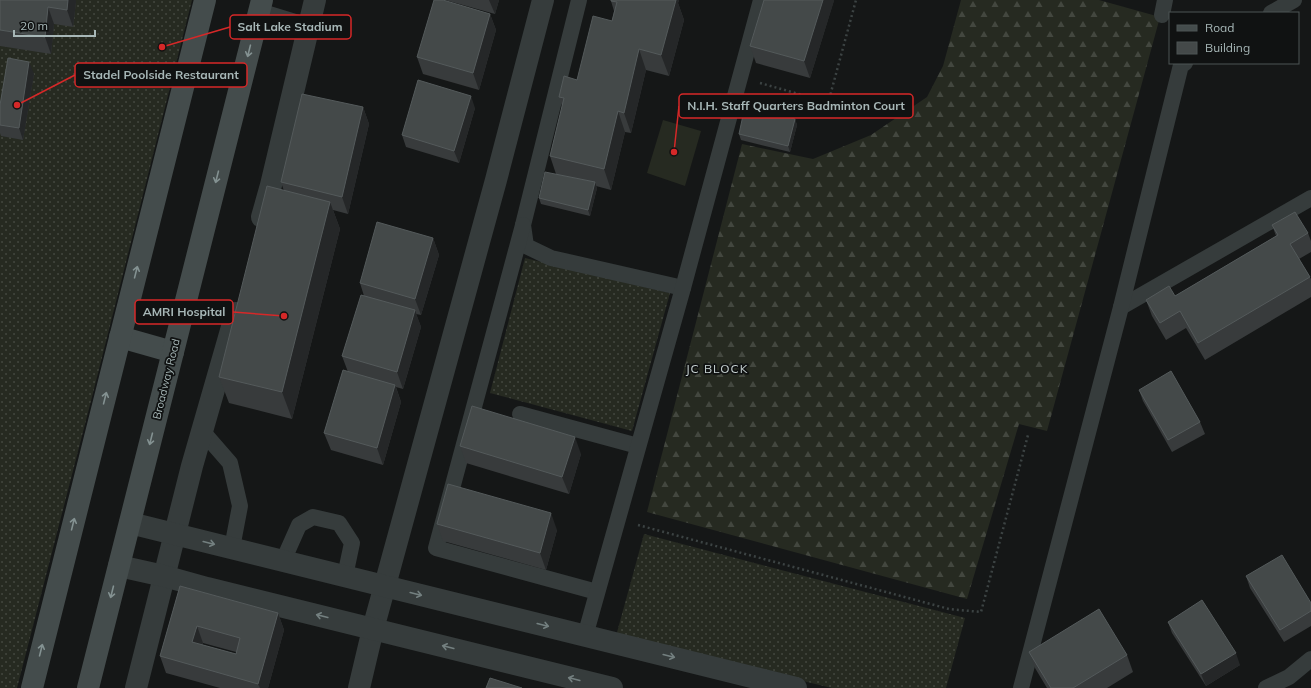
<svg xmlns="http://www.w3.org/2000/svg" width="1311" height="688" font-family="Mulish,sans-serif">
<style>
.grass{fill:url(#grass-dots)}
.forest{fill:url(#forest-firs)}
.garden{fill:#262a21}
.lines{fill:none;stroke-linecap:round;stroke-linejoin:round}
.path{stroke:#3c4343;stroke-width:2.5;stroke-dasharray:2 3;stroke-linecap:butt}
.service{stroke:#363c3c;stroke-width:16}
.minor{stroke:#363c3c;stroke-width:22}
.tertiary{stroke:#363c3c;stroke-width:22}
.secondary{stroke:#444c4c;stroke-width:22}
.wall{fill:#383b3c;fill-rule:evenodd}
.shaded-wall{fill:#252728}
.building{fill:#444949;stroke:#545a5b;fill-rule:evenodd}
.oneway{stroke:#849292}
.oneway2{stroke:#748080}
.labels{text-anchor:middle;dominant-baseline:central;stroke-width:3.5;stroke-linejoin:round;paint-order:stroke}
.street-label{font-size:11px;fill:#a7b7b7;stroke:#101212}
.neighbourhood-label{font-size:12px;letter-spacing:1px;fill:#c8d3d3;stroke:#101212}
.leader{fill:none;stroke:#d62828;stroke-width:1.5}
.callout-dot{fill:#d62828;stroke:#101212;stroke-width:1.5}
.callout{fill:#101212;stroke:#d62828;stroke-width:1.5}
.callout-label{font-size:12px;text-anchor:middle;font-weight:bold;fill:#a7b7b7}
</style>
<defs>
<pattern id="grass-dots" width="8" height="8" patternUnits="userSpaceOnUse"><rect width="8" height="8" fill="#262a21"/><path d="M2 2h.1M6 6h.1" fill="none" stroke="#43473f" stroke-width="1.8" stroke-linecap="round"/></pattern>
<pattern id="forest-firs" width="22" height="20" patternUnits="userSpaceOnUse"><rect width="22" height="20" fill="#262a21"/><path d="M5 1l3.5 6h-7zM16 11l3.5 6h-7z" fill="#43473f"/></pattern>
</defs>
<rect width="100%" height="100%" fill="#151717"/>
<g class="grass">
<polygon points="0,0 192,0 92,397 17,688 0,688"/>
<polygon points="525,258 670,293 632,431 490,393"/>
<polygon points="644,534 965,618 946,688 832,688 616,636"/>
</g>
<polygon class="forest" points="961,0 1099,0 1160,17 1047,431 1019,424 967,599 647,512 742,144 813,159 871,135 927,97 943,66"/>
<polygon class="garden" points="663,120 701,131 685,186 647,173"/>
<g class="lines">
<g class="path">
<polyline points="760,83 820,100 830,96 856,0"/>
<polyline points="638,525 949,609 981,612 1028,435"/>
</g>
<g class="service">
<polyline points="579,0 523,225 526,246 551,258 683,288"/>
<polyline points="1271,13 1294,0"/>
<polyline points="1162,15 1165,0"/>
<polyline points="523,225 436,548 597,592"/>
<polyline points="1121,307 1311,198"/>
<polyline points="520,414 638,446"/>
<polyline points="203,432 230,463 240,506 232,548"/>
<polyline points="283,561 299,525 313,517 339,523 352,543 345,576"/>
<polyline points="585,636 683,288 761,0"/>
<polyline points="1021,688 1121,307 1181,65 1185,63"/>
<polyline points="1266,688 1289,677 1311,659"/>
</g>
<g class="minor">
<polyline points="259,14 308,29"/>
<polyline points="262,217 271,185 315,0"/>
<polyline points="136,688 192,466 236,313"/>
<polyline points="359,688 373,629 496,180 543,0"/>
</g>
<g class="tertiary">
<polyline points="130,523 796,688"/>
<polyline points="119,566 164,576 207,588 612,688"/>
</g>
<g class="secondary">
<polyline points="120,337 173,352"/>
<polyline points="32,688 205,0"/>
<polyline points="88,688 262,0"/>
</g>
</g>
<g class="wall">
<polygon points="0,0 76,0 76,2 73,27 54,24 51,54 0,46"/>
<polygon points="445,0 499,0 495,14"/>
<polygon points="611,0 679,0 678,3 684,20 669,76 646,70 631,133 625,132 611,190 596,186 597,188 590,216 541,204 539,198 556,174 550,156 562,106 559,97 577,80 612,21 614,11 611,1"/>
<polygon points="764,0 834,0 810,78 756,63 750,46"/>
<polygon points="490,14 496,30 479,90 423,74 417,57"/>
<polygon points="34,74 23,140 1,136 0,133 0,105"/>
<polygon points="363,107 369,124 348,214 333,210 340,229 292,419 229,403 219,377 284,191 281,182"/>
<polygon points="475,108 459,163 406,147 402,135"/>
<polygon points="795,119 797,125 790,152 741,140 739,134"/>
<polygon points="1272,225 1308,233 1311,241 1311,252 1299,259 1311,279 1311,297 1205,360 1186,328 1166,340 1152,316 1146,300 1175,296 1276,236"/>
<polygon points="433,238 439,255 421,315 416,314 421,327 403,389 396,387 401,402 383,465 331,450 324,433 348,372 342,356 364,296 360,283"/>
<polygon points="1139,390 1200,422 1205,434 1172,452 1143,401"/>
<polygon points="460,446 581,454 569,494 466,463"/>
<polygon points="437,524 557,530 546,570 443,541"/>
<polygon points="1246,576 1311,603 1311,626 1284,642 1250,588"/>
<path d="M 180,586 L 278,613 L 284,630 L 268,688 L 220,688 L 166,673 L 160,656 ZM 203,643 L 236,652 L 236,654 L 203,645 Z"/>
<polygon points="1168,622 1240,665 1206,686 1172,633"/>
<polygon points="1029,652 1127,655 1133,672 1107,688 1047,688 1035,668"/>
</g>
<g class="shaded-wall">
<polygon points="68,0 76,0 76,2 73,27 67,10"/>
<polygon points="489,0 499,0 495,14"/>
<polygon points="668,0 679,0 678,3 684,20 669,76 661,55"/>
<polygon points="823,0 834,0 834,1 810,78 804,61"/>
<polygon points="48,7 54,24 51,54 45,37"/>
<polygon points="490,14 496,30 479,90 473,73"/>
<polygon points="639,49 646,70 631,133 624,113"/>
<polygon points="29,62 34,74 23,140 19,128"/>
<polygon points="471,96 475,108 459,163 454,151"/>
<polygon points="363,107 369,124 348,214 342,197"/>
<polygon points="618,111 625,132 611,190 604,169"/>
<polygon points="795,119 797,125 790,152 788,146"/>
<polygon points="595,182 597,188 590,216 588,210"/>
<polygon points="330,202 340,229 292,419 282,392"/>
<polygon points="433,238 439,255 421,315 415,299"/>
<polygon points="415,310 421,327 403,389 397,372"/>
<polygon points="395,385 401,402 383,465 377,448"/>
<polygon points="575,437 581,454 569,494 562,477"/>
<polygon points="551,513 557,530 546,570 540,553"/>
<polygon points="278,613 284,630 268,688 260,688 258,684"/>
<polygon points="197,626 203,643 199,659 192,642"/>
<polygon points="1236,653 1240,665 1206,686 1201,674"/>
</g>
<g class="building">
<polygon points="0,0 68,0 67,10 48,7 45,37 0,30"/>
<polygon points="434,0 443,0 490,14 473,73 417,57"/>
<polygon points="611,0 676,0 661,55 639,49 624,113 618,111 604,169 550,156 564,98 559,97 564,76 577,80 593,16 612,21 617,2 611,1"/>
<polygon points="764,0 823,0 804,61 750,46"/>
<polygon points="8,58 29,62 19,128 0,125 0,105"/>
<polygon points="418,80 471,96 454,151 402,135"/>
<polygon points="302,94 363,107 342,197 281,182"/>
<polygon points="745,106 795,119 788,146 739,134"/>
<polygon points="545,172 595,182 588,210 539,198"/>
<polygon points="267,186 330,202 282,392 219,377"/>
<polygon points="1295,212 1308,233 1290,244 1310,277 1198,343 1180,311 1160,323 1146,300 1169,286 1175,296 1278,235 1272,225"/>
<polygon points="377,222 433,238 415,299 360,283"/>
<polygon points="361,295 415,310 397,372 342,356"/>
<polygon points="343,370 395,385 377,448 324,433"/>
<polygon points="1171,371 1200,422 1168,440 1139,390"/>
<polygon points="472,406 575,437 562,477 460,446"/>
<polygon points="448,484 551,513 540,553 437,524"/>
<polygon points="1282,555 1311,603 1311,611 1280,630 1246,576"/>
<path d="M 180,586 L 278,613 L 258,684 L 160,656 ZM 197,626 L 240,638 L 236,654 L 192,642 Z"/>
<polygon points="1202,600 1236,653 1201,674 1168,622"/>
<polygon points="1099,609 1127,655 1073,688 1051,688 1029,652"/>
<polygon points="490,678 522,688 486,688"/>
</g>
<defs><path id="oneway-shaft" d="M-6 0H5M1.5-3L5.5 0L1.5 3" fill="none" stroke-width="1.6" stroke-linecap="round" stroke-linejoin="round"/></defs>
<g class="oneway">
<use href="#oneway-shaft" transform="translate(249 51) rotate(104)"/>
<use href="#oneway-shaft" transform="translate(217 177) rotate(104)"/>
<use href="#oneway-shaft" transform="translate(136 272) rotate(-76)"/>
<use href="#oneway-shaft" transform="translate(105 398) rotate(-76)"/>
<use href="#oneway-shaft" transform="translate(151 439) rotate(104)"/>
<use href="#oneway-shaft" transform="translate(73 524) rotate(-76)"/>
<use href="#oneway-shaft" transform="translate(112 592) rotate(104)"/>
<use href="#oneway-shaft" transform="translate(41 650) rotate(-76)"/>
</g>
<g class="oneway2">
<use href="#oneway-shaft" transform="translate(209 543) rotate(14)"/>
<use href="#oneway-shaft" transform="translate(416 594) rotate(14)"/>
<use href="#oneway-shaft" transform="translate(322 616) rotate(-166)"/>
<use href="#oneway-shaft" transform="translate(543 625) rotate(14)"/>
<use href="#oneway-shaft" transform="translate(448 647) rotate(-166)"/>
<use href="#oneway-shaft" transform="translate(669 656) rotate(14)"/>
<use href="#oneway-shaft" transform="translate(574 679) rotate(-166)"/>
</g>
<g class="labels">
<g class="street-label">
<text transform="translate(166 379) rotate(-76)">Broadway Road</text>
</g>
<g class="neighbourhood-label">
<text x="717" y="368">JC BLOCK</text>
</g>
</g>
<path class="leader" d="M162 47L230 27M17 105L75 75M674 152L679 106M284 316L233 312"/>
<g class="callout-dot">
<circle cx="162" cy="47" r="4"/>
<circle cx="17" cy="105" r="4"/>
<circle cx="674" cy="152" r="4"/>
<circle cx="284" cy="316" r="4"/>
</g>
<g class="callout">
<rect x="230" y="15" width="121" height="24" rx="4"/>
<rect x="75" y="63" width="172" height="24" rx="4"/>
<rect x="679" y="94" width="234" height="24" rx="4"/>
<rect x="135" y="300" width="98" height="24" rx="4"/>
</g>
<g class="callout-label">
<text x="290" y="31">Salt Lake Stadium</text>
<text x="161" y="79">Stadel Poolside Restaurant</text>
<text x="796" y="110">N.I.H. Staff Quarters Badminton Court</text>
<text x="184" y="316">AMRI Hospital</text>
</g>
<rect x="1169" y="12" width="130" height="52" fill="#101212" stroke="#4c5454"/>
<rect x="1177" y="25" width="20" height="6" fill="#444c4c" stroke="#4c5454"/>
<text x="1205" y="32" font-size="12" fill="#a7b7b7">Road</text>
<rect x="1177" y="42" width="20" height="12" fill="#444949" stroke="#4c5454"/>
<text x="1205" y="52" font-size="12" fill="#a7b7b7">Building</text>
<path d="M14 30v6h81v-6" fill="none" stroke="#a7b7b7" stroke-width="2"/>
<text x="20" y="30" font-size="12" fill="#a7b7b7" stroke="#101212" stroke-width="3" paint-order="stroke">20 m</text>
</svg>
